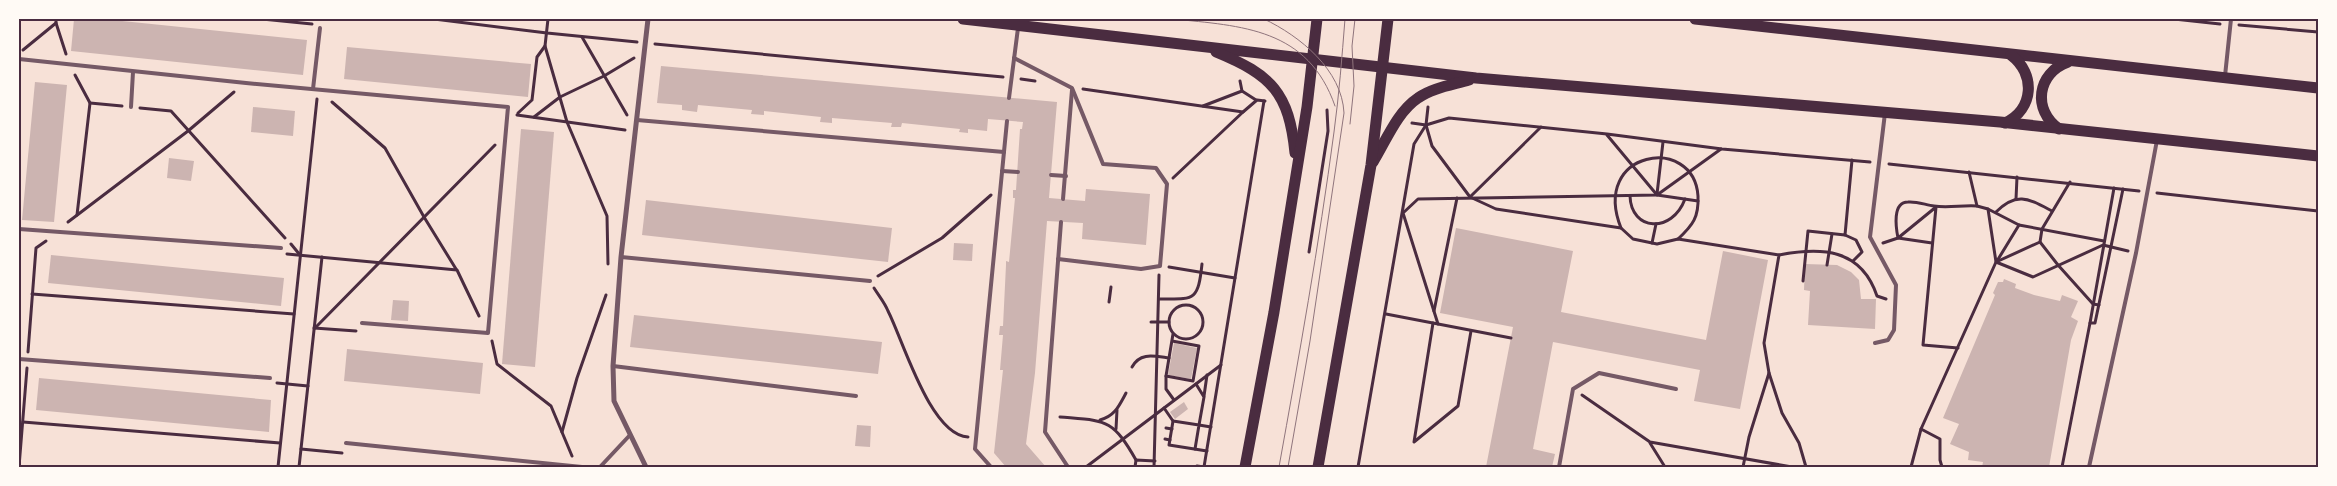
<svg xmlns="http://www.w3.org/2000/svg" width="2337" height="486" font-family="Ubuntu,sans-serif">
<style>
.building{fill:#ccb4b1}
.lines{fill:none;stroke-linecap:round;stroke-linejoin:round}
.path{stroke:#4a2c40;stroke-width:3}
.service{stroke:#755966;stroke-width:4}
.minor{stroke:#755966;stroke-width:5}
.primary{stroke:#4a2c40;stroke-width:11}
.tram{stroke:#8f747c;stroke-width:1}
.neatline{fill:none;stroke:#4a2c40;stroke-width:2}
</style>
<rect width="100%" height="100%" fill="#f7e1d7"/>
<g class="building">
<polygon points="74,19 103,19 307,40 303,75 71,51"/>
<polygon points="347,47 531,64 528,97 344,79"/>
<polygon points="661,66 1057,102 1049,198 1085,201 1086,189 1150,194 1146,245 1082,239 1083,223 1047,221 1035,373 1026,444 1046,467 1006,467 994,453 1003,370 1000,370 1003,335 999,335 1000,326 1003,326 1006,265 1006,261 1009,262 1015,198 1013,198 1013,190 1016,190 1020,129 1022,129 1023,122 988,119 987,131 968,129 968,133 959,132 960,129 902,123 901,127 891,127 892,123 832,118 832,123 820,122 821,117 764,111 764,115 751,114 752,110 698,105 697,112 682,110 682,105 657,103"/>
<polygon points="35,82 67,85 54,222 22,220"/>
<polygon points="253,107 295,111 293,136 251,132"/>
<polygon points="521,129 554,132 535,367 502,364"/>
<polygon points="169,158 194,161 191,181 167,178"/>
<polygon points="646,200 892,228 888,262 642,235"/>
<polygon points="1456,228 1573,251 1561,312 1706,340 1723,251 1768,260 1740,409 1694,401 1700,370 1553,342 1533,449 1555,454 1552,467 1486,467 1513,327 1440,313"/>
<polygon points="954,243 973,244 972,261 953,260"/>
<polygon points="51,255 284,278 281,306 48,283"/>
<polygon points="1805,264 1837,265 1851,272 1859,280 1861,299 1876,299 1875,329 1808,325 1810,291 1804,290"/>
<polygon points="2004,279 2016,284 2015,288 2034,295 2060,301 2062,295 2078,301 2071,317 2078,321 2071,340 2049,467 1982,467 1983,462 1968,460 1969,452 1950,444 1959,424 1943,418 1995,295 1993,293 1998,282 2003,282"/>
<polygon points="393,300 409,301 408,321 391,320"/>
<polygon points="634,315 882,342 878,374 630,347"/>
<polygon points="1174,343 1197,348 1191,379 1168,375"/>
<polygon points="347,349 483,363 480,394 344,381"/>
<polygon points="39,378 271,400 269,432 36,410"/>
<polygon points="1184,402 1188,409 1175,419 1170,412"/>
<polygon points="857,425 871,426 870,447 855,446"/>
</g>
<g class="lines">
<g class="path">
<polyline points="262,19 312,24"/>
<polyline points="434,19 547,33 637,42"/>
<polyline points="548,19 545,46 567,122 607,216 608,264"/>
<polyline points="2174,19 2220,24"/>
<polyline points="56,23 66,54"/>
<polyline points="2239,25 2318,32"/>
<polyline points="582,37 627,115"/>
<polyline points="655,44 1003,77"/>
<polyline points="23,50 56,23 56,19"/>
<polyline points="75,75 90,103 77,215"/>
<polyline points="1021,79 1035,81"/>
<polyline points="1240,81 1242,91 1256,100"/>
<polyline points="1083,89 1243,112 1257,100 1265,101"/>
<polyline points="332,102 385,148 424,217 456,269"/>
<polyline points="90,103 122,106"/>
<polyline points="1203,106 1242,91"/>
<polyline points="1428,107 1426,125 1432,146 1470,197"/>
<polyline points="140,108 171,111 285,238"/>
<polyline points="518,113 532,100 537,57 545,46"/>
<polyline points="517,115 625,130"/>
<polyline points="534,117 560,97 604,76 634,58"/>
<polyline points="1412,123 1426,125 1449,118 1607,134 1722,149 1870,162"/>
<polyline points="1541,127 1470,197 1496,209 1621,228 1633,239 1657,244 1678,239 1779,255 1764,343 1769,373 1749,437 1743,467"/>
<polyline points="1607,135 1657,195 1698,201"/>
<polyline points="1889,164 2139,191"/>
<polyline points="1969,172 1977,206 1988,209 1996,262 2033,277 2103,245 2128,251"/>
<polyline points="1173,178 1243,112"/>
<polyline points="2157,193 2318,211"/>
<polyline points="1657,194 1663,142"/>
<path d="M 1630,196 C 1631,231 1672,234 1685,199"/>
<polyline points="2016,199 2017,177"/>
<polyline points="1988,209 2019,225 2104,241"/>
<path d="M 1996,212 C 2017,191 2029,199 2052,211"/>
<polyline points="68,222 188,131 234,92"/>
<path d="M 1621,228 C 1590,150 1694,134 1698,196 C 1699,217 1693,225 1678,239"/>
<polyline points="1845,235 1856,240 1862,252 1853,261"/>
<polyline points="2040,242 2058,265 2093,304 2099,305"/>
<polyline points="1652,243 1656,224"/>
<polyline points="1883,243 1898,238 1936,207 1923,345 1958,348"/>
<path d="M 1932,243 L 1898,238 C 1896,228 1892,202 1908,202 C 1916,201 1926,205 1934,206 C 1948,208 1963,205 1977,206"/>
<polyline points="291,244 300,255"/>
<polyline points="1309,252 1328,131 1327,110"/>
<polyline points="287,254 457,270 479,316"/>
<path d="M 1779,255 C 1821,247 1861,248 1877,296 L 1886,299"/>
<polyline points="1997,261 2019,225"/>
<polyline points="1827,265 1832,234"/>
<polyline points="1169,267 1235,278"/>
<polyline points="878,276 942,238 991,195"/>
<polyline points="1803,281 1808,231 1845,235 1852,160"/>
<path d="M 874,288 C 879,296 885,303 888,311 C 903,340 930,435 968,437"/>
<polyline points="32,294 294,314"/>
<path d="M 1159,299 C 1194,299 1198,302 1202,264"/>
<polyline points="1109,302 1111,287"/>
<circle cx="1186" cy="322" r="17"/>
<polyline points="1434,311 1457,198"/>
<polyline points="1386,314 1511,338"/>
<polyline points="1151,322 1169,322"/>
<polyline points="1433,323 1414,442 1458,406 1471,331"/>
<polyline points="2090,323 2114,188"/>
<polyline points="1438,324 1403,213 1418,199 1657,195 1721,149"/>
<polyline points="314,328 356,331"/>
<polyline points="315,328 495,145"/>
<polyline points="492,341 497,364 551,406 572,456"/>
<polyline points="1172,341 1199,346 1193,381 1166,376 1173,334"/>
<polyline points="28,352 36,248 46,241"/>
<path d="M 1132,367 C 1140,352 1154,356 1169,358"/>
<polyline points="1769,373 1782,413 1799,443 1806,467"/>
<polyline points="1166,376 1166,389 1174,400"/>
<polyline points="277,383 308,386"/>
<polyline points="1196,384 1204,397 1199,425 1211,427"/>
<polyline points="1582,395 1650,442 1792,467"/>
<polyline points="1204,396 1207,375"/>
<polyline points="1164,408 1173,421 1169,445 1207,451"/>
<path d="M 1060,417 C 1106,421 1112,418 1136,460"/>
<path d="M 1100,420 C 1115,416 1119,406 1126,393"/>
<polyline points="1173,421 1199,425 1195,449"/>
<polyline points="23,422 280,443"/>
<polyline points="1166,428 1172,429"/>
<polyline points="1116,429 1117,410"/>
<polyline points="1921,429 1940,439 1940,460 1942,467"/>
<polyline points="562,432 577,378 606,295"/>
<polyline points="1165,439 1170,440"/>
<polyline points="1650,443 1665,467"/>
<polyline points="301,449 342,453"/>
<polyline points="1197,466 1204,467"/>
<polyline points="19,467 27,368"/>
<polyline points="278,467 317,99"/>
<polyline points="299,467 322,257"/>
<polyline points="1086,467 1221,365"/>
<polyline points="1135,467 1136,460 1155,461"/>
<polyline points="1154,467 1159,275"/>
<polyline points="1204,467 1264,101"/>
<polyline points="1358,467 1414,144 1426,125"/>
<polyline points="1911,467 1921,429 1996,262 2040,242 2042,229 2070,182"/>
<polyline points="2062,467 2090,323 2095,323 2123,189"/>
</g>
<g class="service">
<polyline points="1014,58 1072,88 1103,164 1156,168 1167,184 1160,266 1141,269 1058,259"/>
<polyline points="19,59 246,83 508,107 488,333 362,323"/>
<polyline points="2225,76 2231,19"/>
<polyline points="313,89 320,28"/>
<polyline points="1009,98 1018,28"/>
<polyline points="131,107 133,72"/>
<polyline points="637,120 1004,152"/>
<polyline points="1002,171 1018,172"/>
<polyline points="1051,175 1066,176"/>
<polyline points="1063,199 1072,90"/>
<polyline points="1061,222 1045,432 1068,467"/>
<polyline points="19,229 281,248"/>
<polyline points="621,257 870,281"/>
<polyline points="1875,343 1888,340 1894,330 1896,285 1870,237 1885,113"/>
<polyline points="19,359 270,378"/>
<polyline points="613,366 856,396"/>
<polyline points="346,443 582,467"/>
<polyline points="600,467 630,435"/>
<polyline points="991,467 975,449 1007,121"/>
<polyline points="1559,467 1573,389 1599,373 1676,389"/>
<polyline points="2089,467 2136,253 2157,140"/>
</g>
<polyline class="minor" points="646,467 614,401 613,366 621,257 648,19"/>
<g class="primary">
<polyline points="963,19 1476,78 2000,122 2318,156"/>
<polyline points="1695,19 2318,88"/>
<path d="M 1216,52 C 1272,75 1289,93 1295,153"/>
<path d="M 2005,123 C 2034,109 2036,74 2011,55"/>
<path d="M 2059,129 C 2032,110 2037,73 2068,62"/>
<path d="M 1373,162 C 1386,141 1397,112 1418,98 C 1432,88 1452,85 1469,80"/>
<polyline points="1245,467 1274,312 1307,107 1317,19"/>
<polyline points="1318,467 1371,165 1388,19"/>
</g>
<g class="tram">
<path d="M 1173,19 C 1242,26 1308,28 1335,106"/>
<polyline points="1247,19 1269,20"/>
<path d="M 1264,19 C 1300,36 1342,70 1344,113 L 1310,341 L 1288,467"/>
<polyline points="1350,124 1354,86 1352,46 1355,19"/>
<path d="M 1279,467 C 1299,356 1319,245 1334,132 C 1339,95 1342,57 1345,19"/>
</g>
</g>
<rect width="2337" height="486" fill="none" stroke="#fffaf5" stroke-width="40"/>
<rect x="20" y="20" width="2297" height="446" class="neatline"/>
</svg>
